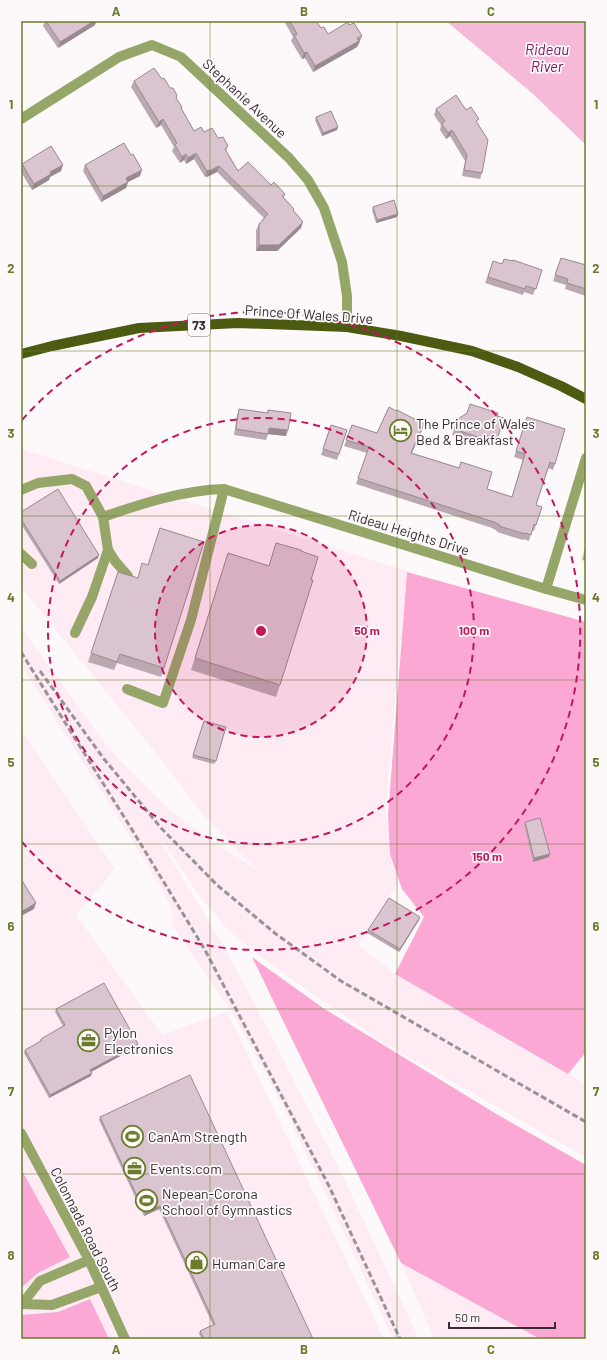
<svg xmlns="http://www.w3.org/2000/svg" width="607" height="1360" font-family="Barlow,sans-serif">
<style>
.built{fill:#feebf4}
.green{fill:#fba8d5}
.water{fill:#f4bad8}
.lines{fill:none;stroke-linecap:round;stroke-linejoin:round}
.minor{stroke:#96a669;stroke-width:10}
.major{stroke:#4d5b12;stroke-width:10}
.rail{stroke:#999296;stroke-width:3;stroke-dasharray:6 3;stroke-linecap:butt}
.wall{fill:#bba9b2}
.shaded-wall{fill:#998991}
.building{fill:#dac4cf;stroke:#998991}
.grid{fill:none;stroke:#6b7c2b;stroke-width:1;stroke-opacity:0.55}
.ring{fill:none;stroke:#c2185b;stroke-width:2;stroke-dasharray:7 5}
.labels{text-anchor:middle;dominant-baseline:central;stroke-width:3.5;stroke-linejoin:round;paint-order:stroke}
.shield{fill:#fdf8fa;stroke:#726a6e;stroke-width:1}
.shield-label{font-size:13px;font-weight:bold;fill:#362d32}
.street-label{font-size:14px;fill:#362d32;stroke:#fdf8fa}
.poi-label{font-size:14px;fill:#362d32;stroke:#fdf8fa;text-anchor:start}
.water-label{font-size:15px;font-style:italic;fill:#851860;stroke:#fdf8fa}
.centre{fill:#c2185b;stroke:#fdf8fa;stroke-width:2}
.ring-label{font-size:12px;text-anchor:middle;font-weight:bold;fill:#c2185b;stroke:#fdf8fa;stroke-width:3.5;stroke-linejoin:round;paint-order:stroke}
.neatline{fill:none;stroke:#6b7c2b;stroke-width:1.5}
.grid-label{font-size:13px;text-anchor:middle;font-weight:bold;fill:#6b7c2b}
</style>
<rect width="100%" height="100%" fill="#fdf8fa"/>
<g class="built">
<polygon points="21,449 407,571 385,812 398,883 358,945 395,974 586,1084 586,1157 385,1044 276,968 235,936 200,897 163,841 161,843 222,943 269,1031 345,1181 419,1339 393,1339 318,1177 284,1108 235,1017 172,924 172,909 161,888 126,830 21,665 21,627 96,731 117,757 170,810 188,824 215,843 258,871 203,815 164,763 21,587"/>
<polygon points="21,730 115,869 76,915 162,1035 227,1012 384,1339 21,1339"/>
<polygon points="401,1263 540,1339 435,1339"/>
</g>
<g class="green">
<polygon points="407,572 586,622 586,1052 568,1074 395,974 424,917 402,889 390,854 388,815"/>
<polygon points="252,957 323,1008 498,1115 586,1165 586,1339 540,1339 401,1263"/>
<polygon points="21,1169 70,1257 38,1273 21,1288"/>
<polygon points="90,1299 109,1339 21,1339 21,1315 58,1312"/>
</g>
<polygon class="water" points="446,21 586,21 586,145 532,93"/>
<g class="lines">
<g class="minor">
<polyline points="21,119 119,57 152,45 181,57 289,158 308,180 324,208 342,262 347,296 347,327"/>
<polyline points="21,490 38,483 72,479 86,486 103,517"/>
<polyline points="108,550 115,561 128,576"/>
<polyline points="21,554 32,564"/>
<polyline points="546,589 586,458"/>
<path d="M 75,633 L 92,597 L 108,550 L 103,517 C 140,504 184,490 224,489 L 546,589 L 586,600"/>
<polyline points="127,689 163,703 191,620 224,489"/>
<polyline points="21,1133 89,1260 125,1339"/>
<polyline points="21,1304 52,1305 101,1287"/>
<polyline points="22,1304 40,1281 89,1260"/>
</g>
<polyline class="major" points="21,354 52,346 139,328 238,323 347,327 401,336 472,351 518,367 561,386 586,399"/>
<g class="rail">
<polyline points="21,652 131,828 205,950 329,1186 400,1339"/>
<polyline points="40,671 104,759 162,829 217,885 276,934 341,981 586,1122"/>
</g>
</g>
<g class="wall">
<polygon points="45,21 96,21 95,25 58,48 43,26"/>
<polygon points="284,21 316,21 321,28 328,34 360,42 357,47 313,72 305,58 302,59 291,41 293,37"/>
<polygon points="162,79 176,98 182,107 181,109 194,131 204,132 218,138 228,146 226,151 238,171 271,185 285,194 284,198 294,209 294,211 301,228 277,251 256,251 256,230 259,224 264,218 217,172 207,177 207,176 205,177 194,159 186,164 184,160 180,163 172,151 174,147 161,125 156,128 131,87 134,81"/>
<polygon points="436,109 466,110 477,123 482,173 480,179 462,176 465,161 450,136 446,139 440,130 441,125 434,115"/>
<polygon points="316,117 338,127 337,130 322,136 315,120"/>
<polygon points="22,164 61,171 50,177 49,180 32,190 21,172 21,167"/>
<polygon points="85,165 140,176 128,182 126,188 101,202 83,171"/>
<polygon points="373,207 397,217 376,223 372,210"/>
<polygon points="561,258 586,265 586,296 565,289 566,285 553,281"/>
<polygon points="493,261 502,264 542,270 533,295 524,292 523,295 485,283"/>
<polygon points="239,409 267,413 268,410 286,436 268,434 266,440 234,435 237,415"/>
<polygon points="497,416 504,418 495,445 483,441 482,445 452,435 458,419"/>
<polygon points="525,423 555,464 553,470 548,468 536,505 542,507 534,531 532,530 529,541 523,539 523,540 497,532 497,531 492,528 356,484 367,453 344,446 352,425 377,433 422,430 412,453 459,468 461,462 487,489 512,497 523,460 514,457"/>
<polygon points="331,425 347,430 337,460 321,455"/>
<polygon points="21,512 98,558 59,584 21,524"/>
<polygon points="160,528 164,668 161,677 117,663 114,670 88,662 118,572 137,578 148,565"/>
<polygon points="276,543 301,551 311,580 280,685 276,697 191,670 228,553 269,566"/>
<polygon points="586,546 586,561 582,560"/>
<polygon points="204,721 216,761 214,764 192,758"/>
<polygon points="525,822 549,857 533,862 524,825"/>
<polygon points="420,917 419,920 399,952 367,933 368,930"/>
<polygon points="56,1009 137,1047 91,1072 91,1076 49,1098 24,1053 25,1050 40,1042 41,1039 63,1026 55,1012"/>
<polygon points="100,1117 313,1339 202,1339 199,1334 200,1331 213,1325 159,1209 144,1216 99,1120"/>
</g>
<g class="shaded-wall">
<polygon points="94,21 96,21 95,25 58,48 60,42"/>
<polygon points="362,36 357,47 313,72 315,66"/>
<polygon points="307,52 305,58 302,59 304,53"/>
<polygon points="163,119 161,125 156,128 159,122"/>
<polygon points="338,127 337,130 322,136 323,133"/>
<polygon points="452,130 450,136 446,139 448,133"/>
<polygon points="196,153 194,159 186,164 188,158"/>
<polygon points="186,154 184,160 180,163 182,157"/>
<polygon points="63,165 61,171 50,177 49,180 32,190 34,184 50,172"/>
<polygon points="219,166 217,172 207,177 209,171"/>
<polygon points="142,170 140,176 128,182 126,188 101,202 103,196 126,178"/>
<polygon points="209,170 207,176 205,177 207,171"/>
<polygon points="398,214 397,217 376,223 377,220"/>
<polygon points="303,222 301,228 277,251 256,251 259,245"/>
<polygon points="424,424 422,430 409,459 411,453"/>
<polygon points="269,428 288,430 286,436 267,434"/>
<polygon points="99,555 98,558 59,584 60,581"/>
<polygon points="550,854 549,857 533,862 534,858"/>
<polygon points="36,903 34,909 21,916 21,912"/>
<polygon points="420,917 419,920 399,952 400,949"/>
<polygon points="138,1044 137,1047 89,1073 90,1070"/>
<polygon points="92,1073 91,1076 49,1098 50,1095"/>
<polygon points="160,1206 159,1209 144,1216 145,1213"/>
</g>
<g class="building">
<polygon points="46,21 94,21 60,42"/>
<polygon points="290,21 316,21 321,28 324,27 328,34 348,22 349,25 354,23 362,36 357,38 359,41 315,66 307,52 304,53 294,35 297,34"/>
<polygon points="154,68 162,79 164,78 170,88 173,88 177,95 176,98 182,107 181,108 194,131 201,127 204,132 212,128 218,138 223,137 228,146 225,149 238,171 248,162 271,185 274,182 285,194 282,196 294,209 293,210 303,222 279,245 259,245 259,224 268,214 219,166 209,171 209,170 207,171 196,153 188,158 186,154 182,157 175,145 177,143 163,119 159,122 134,81"/>
<polygon points="456,95 466,110 471,107 479,119 476,121 488,140 482,173 464,170 467,155 452,130 448,133 442,124 445,121 436,109"/>
<polygon points="331,111 338,127 323,133 316,117"/>
<polygon points="124,143 131,155 133,154 142,170 126,178 128,182 103,196 85,165"/>
<polygon points="51,146 63,165 50,172 51,174 34,184 22,164"/>
<polygon points="394,200 398,214 377,220 373,207"/>
<polygon points="561,258 586,265 586,289 567,283 568,279 555,275"/>
<polygon points="504,259 513,261 513,260 542,270 536,289 526,286 525,289 488,277 493,261 502,264"/>
<polygon points="470,404 498,413 497,416 504,418 497,439 485,435 484,439 454,429 458,419 467,413"/>
<polygon points="389,407 396,411 397,410 424,424 411,453 459,468 461,462 492,472 487,489 512,497 525,454 516,451 527,417 565,429 555,464 550,462 536,505 542,507 536,525 534,524 531,535 525,533 525,534 499,526 500,525 494,522 358,478 369,447 346,440 352,425 377,433"/>
<polygon points="239,409 268,413 268,410 291,413 288,430 269,428 268,434 236,429"/>
<polygon points="331,425 347,430 339,454 323,449"/>
<polygon points="58,489 99,555 60,581 21,519 21,512"/>
<polygon points="160,528 204,542 164,668 120,654 117,662 91,653 118,572 138,578 142,563 148,565"/>
<polygon points="276,543 301,550 301,551 318,557 311,580 313,580 280,685 195,658 228,553 269,566"/>
<polygon points="586,547 586,554 584,554"/>
<polygon points="204,721 226,727 216,761 193,755"/>
<polygon points="540,818 550,854 534,858 525,822"/>
<polygon points="21,879 36,903 21,912"/>
<polygon points="389,898 420,917 400,949 368,930"/>
<polygon points="104,983 138,1044 90,1070 92,1073 50,1095 25,1050 41,1041 41,1039 65,1025 56,1009"/>
<polygon points="190,1075 313,1339 204,1339 200,1331 215,1324 160,1206 145,1213 100,1117"/>
</g>
<path class="grid" d="M 210,21 L 210,1339M 397,21 L 397,1339M 21,186 L 586,186M 21,351 L 586,351M 21,516 L 586,516M 21,680 L 586,680M 21,844 L 586,844M 21,1009 L 586,1009M 21,1174 L 586,1174"/>
<circle cx="261" cy="631" r="106" fill="#c2185b" fill-opacity=".12"/>
<g class="ring">
<circle cx="261" cy="631" r="106"/>
<circle cx="261" cy="631" r="213"/>
<path d="M22 420A319 319 0 1 1 22 842"/>
</g>
<defs>
<symbol id="hotel-ring" viewBox="-11 -11 22 22"><circle r="9.5" fill="#fdf8fa" stroke="#6b7c2b" stroke-width="1.5"/><path d="M-6-4.5h1.5V1H6V5H4.5V3h-9V5H-6ZM-4 0a1.8 1.8 0 1 1 3.6 0ZM.5 0V-2.5h3Q6-2.5 6 0Z" fill="#6b7c2b"/></symbol>
<symbol id="office-ring" viewBox="-11 -11 22 22"><circle r="9.5" fill="#fdf8fa" stroke="#6b7c2b" stroke-width="1.5"/><path d="M-6-3h4V-5.5h4V-3h4V5H-6ZM-1-4.5V-3h2v-1.5ZM-6 0V1H6V0Z" fill="#6b7c2b"/></symbol>
<symbol id="stadium-ring" viewBox="-11 -11 22 22"><circle r="9.5" fill="#fdf8fa" stroke="#6b7c2b" stroke-width="1.5"/><path d="M0-5a6.5 5 0 1 0 0 10a6.5 5 0 1 0 0-10ZM-3.5-1.8h7v3.6h-7Z" fill="#6b7c2b"/></symbol>
<symbol id="shop-ring" viewBox="-11 -11 22 22"><circle r="9.5" fill="#fdf8fa" stroke="#6b7c2b" stroke-width="1.5"/><path d="M-5-2.5h2.3a2.7 3.5 0 0 1 5.4 0H5L5.5 6h-11ZM-1.5-2.5h3a1.5 2.3 0 0 0-3 0Z" fill="#6b7c2b"/></symbol>
</defs>
<g fill-rule="evenodd">
<use href="#hotel-ring" x="388" y="418" width="25" height="25"/>
<use href="#office-ring" x="76" y="1028" width="25" height="25"/>
<use href="#stadium-ring" x="120" y="1124" width="25" height="25"/>
<use href="#office-ring" x="122" y="1156" width="25" height="25"/>
<use href="#stadium-ring" x="134" y="1188" width="25" height="25"/>
<use href="#shop-ring" x="184" y="1250" width="25" height="25"/>
</g>
<g class="labels">
<rect class="shield" x="188" y="314" width="22" height="22" rx="3"/>
<g class="shield-label">
<text x="199" y="325">73</text>
</g>
<g class="street-label">
<text transform="translate(245 98) rotate(43)">Stephanie Avenue</text>
<text transform="translate(309 314) rotate(4)">Prince Of Wales Drive</text>
<text transform="translate(409 532) rotate(17)">Rideau Heights Drive</text>
<text transform="translate(86 1229) rotate(63)">Colonnade Road South</text>
</g>
<g class="poi-label">
<text x="416" y="423">The Prince of Wales<tspan x="416" dy="16">Bed &amp; Breakfast</tspan></text>
<text x="104" y="1032">Pylon<tspan x="104" dy="16">Electronics</tspan></text>
<text x="148" y="1136">CanAm Strength</text>
<text x="150" y="1168">Events.com</text>
<text x="162" y="1193">Nepean-Corona<tspan x="162" dy="16">School of Gymnastics</tspan></text>
<text x="212" y="1263">Human Care</text>
</g>
<g class="water-label">
<text x="547" y="49">Rideau<tspan x="547" dy="17">River</tspan></text>
</g>
</g>
<circle cx="261" cy="631" r="6" class="centre"/>
<g class="ring-label">
<text x="367" y="635">50 m</text>
<text x="474" y="635">100 m</text>
<text x="487" y="861">150 m</text>
</g>
<rect width="607" height="1360" fill="none" stroke="#fdf8fa" stroke-width="44"/>
<path d="M449 1322v6h106v-6" fill="none" stroke="#362d32" stroke-width="2"/>
<text x="455" y="1322" font-size="12" fill="#362d32" stroke="#fdf8fa" stroke-width="3" paint-order="stroke">50 m</text>
<rect x="22" y="22" width="563" height="1316" class="neatline"/>
<g class="grid-label">
<text x="116" y="16">A</text>
<text x="304" y="16">B</text>
<text x="491" y="16">C</text>
<text x="11" y="109">1</text>
<text x="596" y="109">1</text>
<text x="11" y="273">2</text>
<text x="596" y="273">2</text>
<text x="11" y="438">3</text>
<text x="596" y="438">3</text>
<text x="11" y="602">4</text>
<text x="596" y="602">4</text>
<text x="11" y="767">5</text>
<text x="596" y="767">5</text>
<text x="11" y="931">6</text>
<text x="596" y="931">6</text>
<text x="11" y="1096">7</text>
<text x="596" y="1096">7</text>
<text x="11" y="1260">8</text>
<text x="596" y="1260">8</text>
<text x="116" y="1354">A</text>
<text x="304" y="1354">B</text>
<text x="491" y="1354">C</text>
</g>
</svg>
